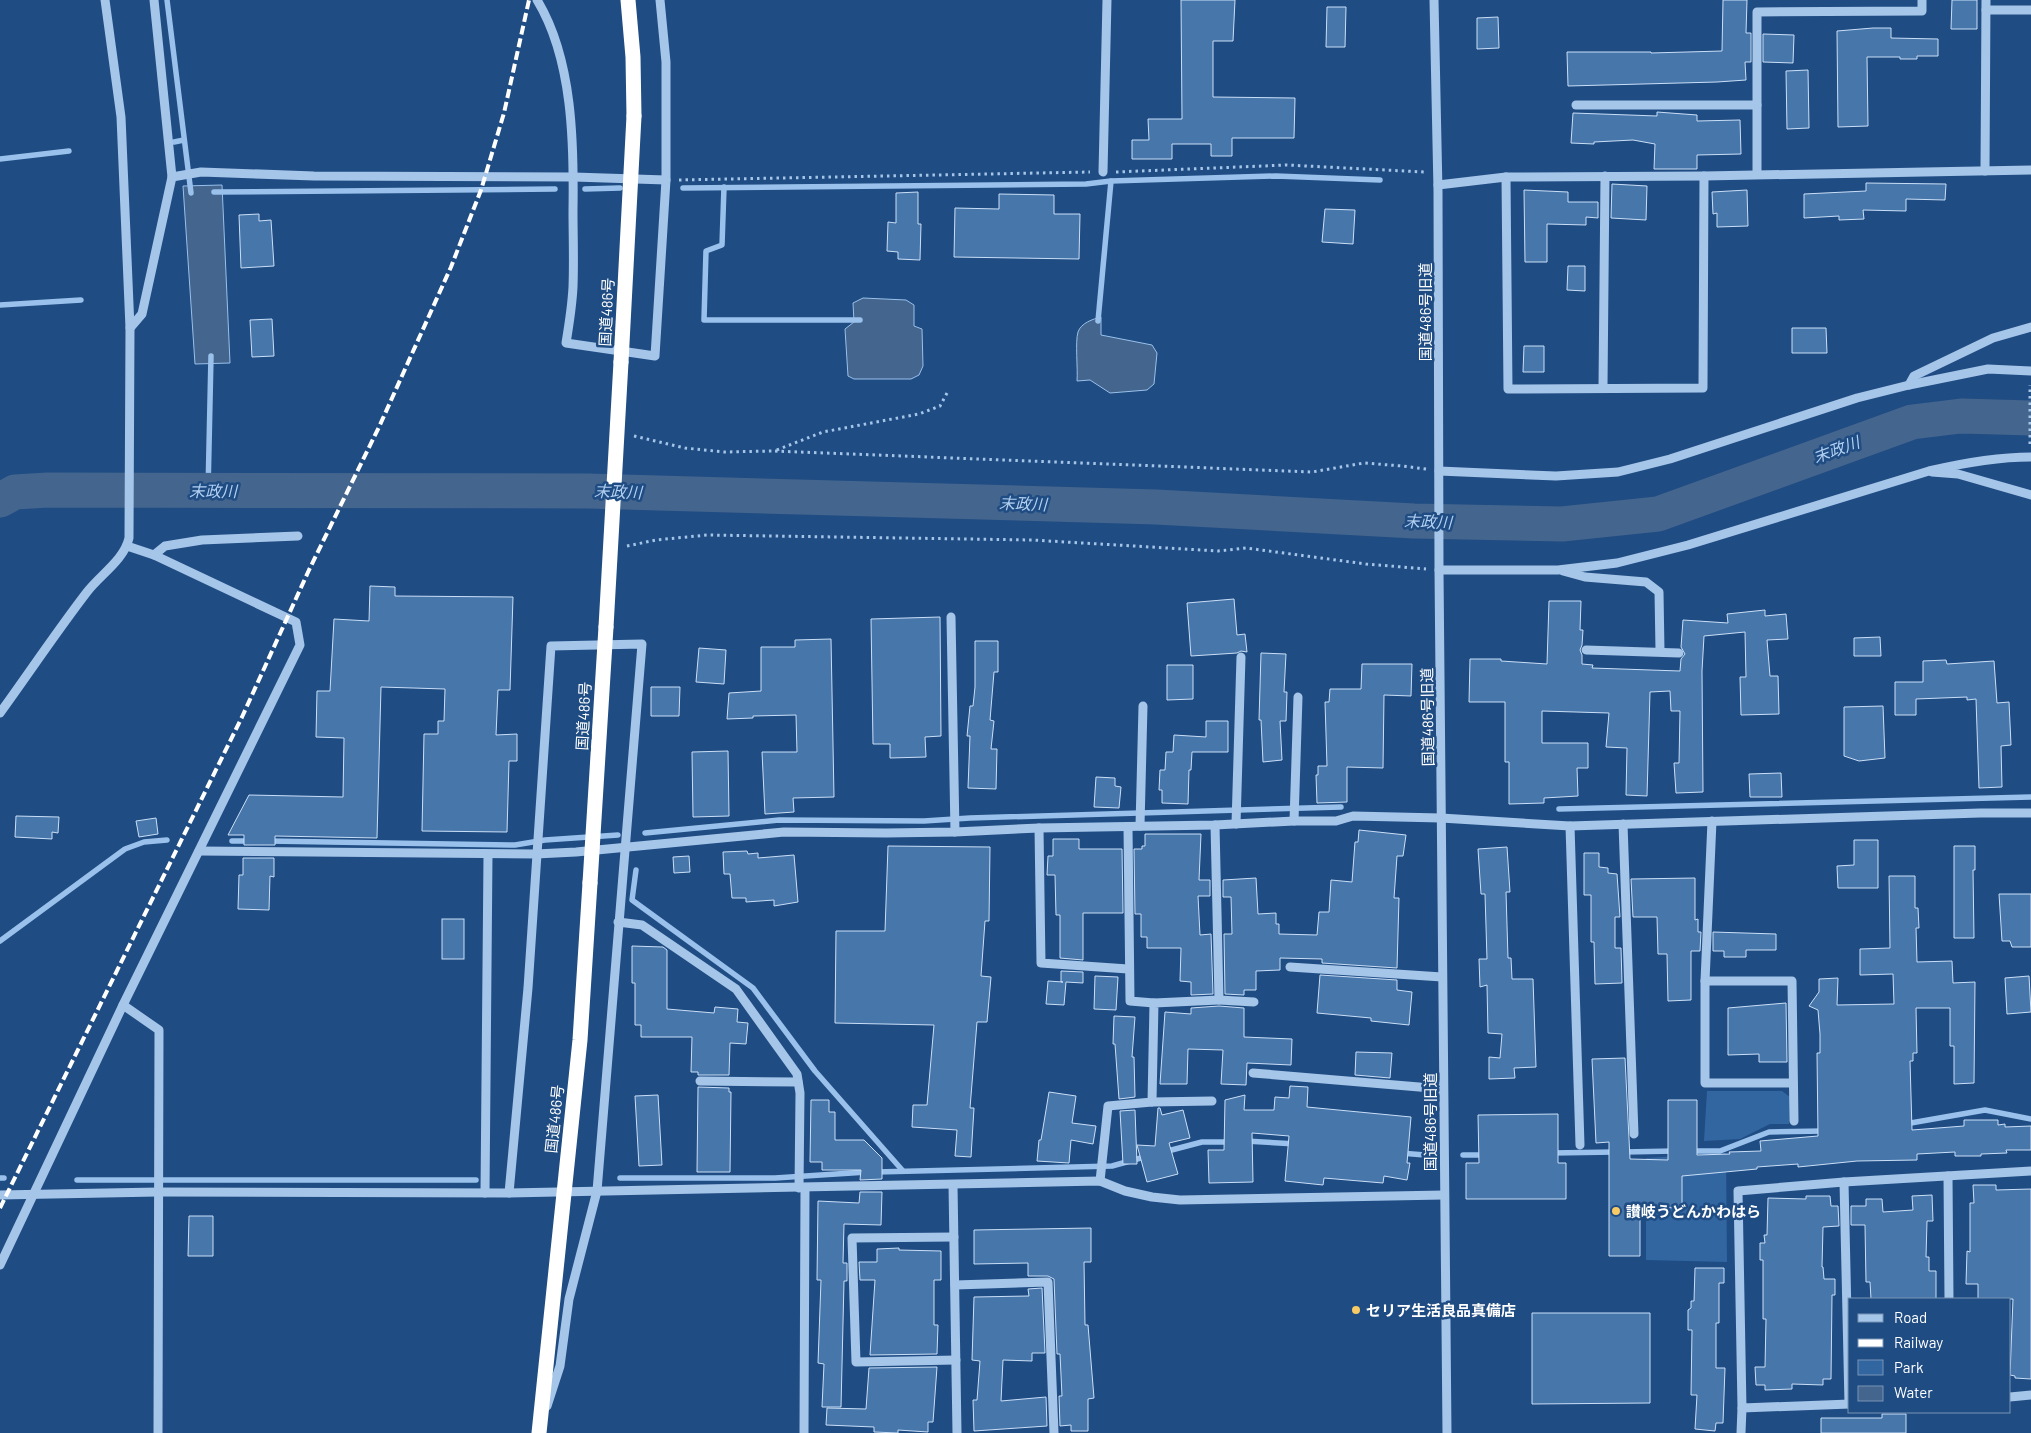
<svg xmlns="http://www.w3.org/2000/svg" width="2031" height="1433" font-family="Barlow,'Noto Sans JP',sans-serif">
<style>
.green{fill:#3266a1}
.water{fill:#44658d;stroke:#99c1eb}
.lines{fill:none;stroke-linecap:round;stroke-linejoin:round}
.stream{stroke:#99c1eb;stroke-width:5.5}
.river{stroke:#44658d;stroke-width:35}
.building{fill:#4776ab;stroke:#cadff7}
.path{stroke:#a5c5e9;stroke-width:3;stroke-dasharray:2.5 4;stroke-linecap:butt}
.minor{stroke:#a5c5e9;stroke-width:9}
.highway{stroke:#fff;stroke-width:15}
.rail{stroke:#fff;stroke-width:4;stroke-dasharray:9 4;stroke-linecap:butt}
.highway-bridge{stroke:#fff;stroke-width:15}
.poi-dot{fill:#f8ca65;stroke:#1f4c83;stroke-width:2}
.labels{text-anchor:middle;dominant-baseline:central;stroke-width:5;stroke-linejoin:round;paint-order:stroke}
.street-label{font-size:15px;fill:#fff;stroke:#1f4c83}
.poi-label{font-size:15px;font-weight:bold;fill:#fff;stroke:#1f4c83;text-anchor:start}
.water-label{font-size:16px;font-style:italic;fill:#b1cff1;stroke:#1f4c83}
</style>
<rect width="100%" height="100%" fill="#1f4c83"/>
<g class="green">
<polygon points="1707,1091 1782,1091 1790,1097 1789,1124 1770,1124 1740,1139 1704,1141"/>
<polygon points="1726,1153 1727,1262 1646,1260 1646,1158"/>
</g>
<g class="water">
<polygon points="222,185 230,363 195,364 183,186"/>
<polygon points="863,298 906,300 914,305 914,326 922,329 923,366 919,375 911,379 854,379 848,376 845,329 854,322 853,303"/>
<path d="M 1101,317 L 1101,335 L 1152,345 L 1157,353 L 1154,384 L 1147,390 L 1110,393 L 1090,380 L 1077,381 C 1078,369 1075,342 1078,332 C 1081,323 1093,319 1101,317 Z"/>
</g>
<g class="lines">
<g class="stream">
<polyline points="167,0 191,193"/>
<polyline points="174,142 184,140"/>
<polyline points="0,159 69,151"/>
<polyline points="724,187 722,245 706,251 704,320 860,320"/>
<polyline points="683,188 1086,184 1111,181 1276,176 1380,180"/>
<polyline points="585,189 620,188"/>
<polyline points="214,192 555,189"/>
<polyline points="0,305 81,300"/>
<polyline points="1098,321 1111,181"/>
<polyline points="208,492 211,356"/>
<polyline points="1559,809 2031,797"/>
<polyline points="645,833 779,820 924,821 970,818 1341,807"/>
<polyline points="232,841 251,841"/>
<polyline points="268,841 515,845 545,840 618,835"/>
<polyline points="636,870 632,900 753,988 815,1071 903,1171"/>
<polyline points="0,941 125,849 144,842 167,840"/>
<polyline points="1905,1124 1985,1110 2031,1119"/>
<polyline points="1245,1141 1296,1144"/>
<polyline points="1692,1151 1720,1151 1769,1132 1824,1131"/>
<polyline points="1164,1152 1202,1142 1231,1142"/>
<polyline points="1624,1152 1675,1151"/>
<polyline points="1400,1153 1425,1155"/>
<polyline points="1552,1153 1615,1152"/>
<polyline points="1463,1155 1485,1155"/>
<polyline points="876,1172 1112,1166 1148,1156"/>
<polyline points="0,1178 4,1178"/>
<polyline points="620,1178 775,1178 867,1172"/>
<polyline points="77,1180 476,1180"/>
</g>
<polyline class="river" points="0,500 15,492 48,490 588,491 1156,507 1414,521 1562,524 1658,514 1912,422 1961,416 2031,418"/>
</g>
<g class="building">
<polygon points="1181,0 1235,0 1233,41 1213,41 1213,97 1295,98 1294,138 1232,138 1232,156 1211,156 1211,144 1172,144 1172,159 1132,159 1132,140 1149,140 1148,119 1182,119"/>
<polygon points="1723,0 1747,0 1746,33 1751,33 1751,62 1745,62 1746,80 1717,82 1568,86 1567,52 1651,52 1651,53 1722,51"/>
<polygon points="1952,0 1977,0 1977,29 1951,29"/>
<polygon points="1327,7 1346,7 1345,47 1326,47"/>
<polygon points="1498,17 1499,48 1477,49 1477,18"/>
<polygon points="1873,28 1891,28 1891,38 1938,39 1938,56 1917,56 1917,59 1900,59 1900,57 1867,57 1868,126 1838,127 1837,31"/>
<polygon points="1763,34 1794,35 1793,63 1763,62"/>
<polygon points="1808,70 1809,128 1787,129 1786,71"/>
<polygon points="1657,112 1697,115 1697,121 1740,120 1741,154 1697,155 1697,169 1654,169 1655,144 1633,140 1594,142 1594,144 1571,143 1573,113 1657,116"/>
<polygon points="1866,183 1946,184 1945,200 1906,199 1906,211 1863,210 1864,219 1839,220 1839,216 1804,218 1804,194 1866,191"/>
<polygon points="1612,184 1647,186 1646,220 1611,218"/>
<polygon points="1524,190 1568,192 1568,202 1598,202 1598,218 1586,217 1586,225 1547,224 1547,262 1525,262"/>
<polygon points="1747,190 1748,226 1717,227 1717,213 1713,214 1712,192"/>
<polygon points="918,192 918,224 921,224 920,260 898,259 898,252 887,251 888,222 896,223 896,193"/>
<polygon points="999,194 1054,195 1054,214 1080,214 1079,259 954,257 955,208 999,209"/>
<polygon points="1325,209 1355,210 1353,244 1322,242"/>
<polygon points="259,214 259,221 271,220 274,266 241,268 239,215"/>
<polygon points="1568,266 1585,266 1585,291 1567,290"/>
<polygon points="272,319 274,356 252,357 250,320"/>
<polygon points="1792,328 1826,328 1827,353 1792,353"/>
<polygon points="1524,346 1544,346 1544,372 1523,372"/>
<polygon points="370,586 395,587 395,596 513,597 510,690 498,690 496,735 517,734 517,761 509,761 507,832 422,831 424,734 438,734 438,721 444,721 445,689 381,687 377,838 275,836 275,845 244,845 244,835 228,835 249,795 343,797 344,738 316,737 317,691 330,691 334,619 369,621"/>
<polygon points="1234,599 1237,635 1245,634 1247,652 1241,651 1237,653 1191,656 1187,603"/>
<polygon points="1549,601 1581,601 1580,630 1583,630 1582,645 1580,650 1582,655 1582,664 1593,665 1592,668 1680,671 1681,659 1685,654 1681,647 1683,620 1728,623 1727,614 1765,610 1765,616 1786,614 1788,639 1767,640 1770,676 1778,676 1779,714 1741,715 1740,677 1746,677 1745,632 1704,636 1702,671 1703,792 1676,793 1674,763 1679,763 1680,711 1671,711 1670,691 1650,692 1647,796 1626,795 1627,748 1606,747 1609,713 1542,711 1542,743 1588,743 1588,768 1577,768 1578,796 1544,798 1544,803 1509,804 1509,762 1505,762 1505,702 1469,702 1470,659 1501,659 1501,661 1547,664"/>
<polygon points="940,617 941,736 925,737 926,757 890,758 890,744 873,744 871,619"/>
<polygon points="1880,637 1881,656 1854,656 1854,638"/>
<polygon points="831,639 834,797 793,798 794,812 765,814 762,752 797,752 796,715 753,716 753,718 727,719 729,693 761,691 761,647 795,647 795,640"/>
<polygon points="975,641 998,641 998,672 994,672 990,720 994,721 991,749 997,749 996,789 968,788 970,736 967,736 970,706 973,706 975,687"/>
<polygon points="699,648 726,650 724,684 696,682"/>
<polygon points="1261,653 1286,654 1284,692 1287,692 1286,721 1280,721 1282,760 1263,762 1261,720 1259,720"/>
<polygon points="1946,660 1947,664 1994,661 1997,703 2009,702 2011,745 2001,746 2002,787 1979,788 1976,699 1967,700 1967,697 1916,699 1916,715 1895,715 1895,682 1923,682 1923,661"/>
<polygon points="1362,664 1412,664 1411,696 1384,695 1383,768 1347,767 1347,802 1317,803 1316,775 1318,775 1318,766 1327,766 1325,702 1329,702 1330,689 1361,689"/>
<polygon points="1167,665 1193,665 1193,699 1167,700"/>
<polygon points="651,687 680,687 679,716 651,716"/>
<polygon points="1883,706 1885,758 1859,761 1844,756 1844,707"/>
<polygon points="1206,721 1228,721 1228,752 1192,752 1191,770 1189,770 1188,804 1162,803 1162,790 1159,790 1160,770 1165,770 1166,752 1173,752 1174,735 1206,737"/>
<polygon points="728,751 729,816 693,817 692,752"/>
<polygon points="1781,773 1782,797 1750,797 1749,774"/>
<polygon points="1096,777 1115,778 1115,786 1121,787 1119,808 1094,807"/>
<polygon points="16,816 59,817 58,833 52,832 52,839 15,837"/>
<polygon points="156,818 158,834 139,837 136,821"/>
<polygon points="1359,830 1406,835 1403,856 1397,856 1394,898 1399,898 1397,968 1322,963 1322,959 1280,958 1280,970 1256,971 1256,990 1244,990 1244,995 1225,994 1224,934 1232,934 1231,897 1223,897 1223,880 1256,878 1258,914 1276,913 1276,924 1279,924 1279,934 1317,935 1319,912 1329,912 1331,880 1352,882 1355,842 1358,842"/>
<polygon points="1145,834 1201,834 1199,880 1210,880 1210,896 1198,896 1200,935 1211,934 1213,994 1191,995 1191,982 1180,981 1181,948 1147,948 1147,937 1141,937 1141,914 1135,914 1134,849 1142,849 1142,846 1145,846"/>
<polygon points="1053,839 1079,839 1079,849 1122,849 1123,913 1083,913 1083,960 1060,958 1060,915 1056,915 1055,875 1047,875 1048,856 1053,856"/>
<polygon points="1854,840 1878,840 1878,888 1838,888 1837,866 1854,865"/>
<polygon points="888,846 990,847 989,921 985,921 981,976 991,977 987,1022 977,1022 970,1108 974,1108 971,1157 955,1156 957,1130 912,1127 913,1105 927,1105 934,1025 835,1023 836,931 885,931"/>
<polygon points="1954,846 1975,846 1975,870 1973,870 1974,938 1954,938"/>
<polygon points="1507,847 1510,892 1506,892 1508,958 1511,958 1512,979 1533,979 1536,1067 1514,1068 1515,1078 1489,1079 1489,1057 1500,1058 1502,1034 1488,1033 1487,985 1480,987 1479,959 1487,959 1485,894 1481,894 1478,849"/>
<polygon points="747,851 748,854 758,853 758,858 794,855 798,902 774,906 774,900 746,902 746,898 732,898 730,874 724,874 723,852"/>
<polygon points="1584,853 1599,853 1599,867 1608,868 1608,873 1617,874 1620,917 1615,917 1615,948 1621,948 1622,983 1595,984 1594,942 1591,942 1591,895 1584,895"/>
<polygon points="689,856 690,872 674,873 673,857"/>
<polygon points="243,858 274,858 274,877 270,876 269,910 238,909 239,875 243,875"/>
<polygon points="1889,876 1915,876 1915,908 1918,908 1919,928 1916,928 1917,962 1952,961 1953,983 1975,982 1974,1083 1954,1084 1954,1046 1950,1046 1950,1008 1916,1008 1917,1053 1913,1053 1913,1061 1910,1061 1912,1130 1964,1126 1964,1120 1998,1120 1998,1125 2005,1124 2005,1127 2031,1126 2031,1150 2006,1150 2007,1153 1981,1154 1981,1156 1955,1156 1955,1152 1917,1154 1917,1160 1857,1161 1798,1167 1798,1164 1757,1167 1757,1169 1682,1176 1682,1208 1640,1207 1640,1256 1609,1256 1609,1142 1596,1143 1592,1059 1625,1058 1630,1159 1668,1160 1668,1100 1697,1100 1697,1155 1730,1154 1729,1152 1761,1151 1760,1141 1818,1136 1817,1053 1820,1053 1820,1034 1818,1010 1809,1006 1819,992 1819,979 1838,978 1837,1005 1894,1004 1893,974 1860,975 1860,949 1890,948"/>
<polygon points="1695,878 1695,920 1698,919 1698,932 1701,932 1700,951 1691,951 1691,1000 1668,1001 1667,954 1658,954 1657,917 1633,917 1631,879"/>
<polygon points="1999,894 2031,894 2031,947 2012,947 2010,941 2002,941"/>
<rect x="442" y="919" width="22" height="40"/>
<polygon points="1713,932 1776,934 1776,950 1746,950 1746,957 1724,957 1724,951 1713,951"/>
<polygon points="632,946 663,947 667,950 667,1009 714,1013 715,1007 738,1009 737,1022 748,1023 746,1044 730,1043 729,1075 698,1075 698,1072 691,1072 692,1037 641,1037 641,1025 635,1025 635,983 632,983"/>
<polygon points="1061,971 1083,972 1083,983 1066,982 1064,1005 1046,1004 1048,981 1063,982 1061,982"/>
<polygon points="1320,975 1397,980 1397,990 1412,992 1409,1025 1371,1021 1371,1018 1317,1013"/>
<polygon points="1095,976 1118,977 1116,1010 1094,1009"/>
<polygon points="2029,976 2031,1012 2007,1014 2005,978"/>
<polygon points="1786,1003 1787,1062 1759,1062 1759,1054 1728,1055 1728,1008"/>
<polygon points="1219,1006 1244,1008 1244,1037 1292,1039 1291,1065 1247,1063 1246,1085 1221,1084 1223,1050 1188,1049 1187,1084 1160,1084 1165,1012 1191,1014 1191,1008"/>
<polygon points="1114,1016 1135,1017 1132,1057 1134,1057 1135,1097 1119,1099 1115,1044 1113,1044"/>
<polygon points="1356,1052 1392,1053 1390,1078 1355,1075"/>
<polygon points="1290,1086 1308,1087 1307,1107 1411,1117 1407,1163 1410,1163 1407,1180 1384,1176 1383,1183 1324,1178 1323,1185 1285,1181 1289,1136 1252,1133 1253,1182 1209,1183 1208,1150 1224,1150 1225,1100 1245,1095 1244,1110 1274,1110 1275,1097 1289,1098"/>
<polygon points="698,1087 729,1088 729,1092 731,1092 730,1172 697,1172"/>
<polygon points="1049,1092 1076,1096 1072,1123 1096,1126 1093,1144 1071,1140 1069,1163 1037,1161 1039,1140 1041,1140"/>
<polygon points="658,1095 662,1165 639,1166 635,1096"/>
<polygon points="811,1100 829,1100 829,1112 835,1112 835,1140 864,1140 882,1158 882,1179 860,1180 861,1170 822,1170 822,1162 810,1162"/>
<polygon points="1158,1108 1160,1108 1162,1115 1183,1110 1190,1138 1169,1143 1178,1174 1147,1182 1137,1145 1155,1146"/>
<polygon points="1135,1110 1137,1164 1123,1164 1120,1111"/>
<polygon points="1558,1114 1558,1163 1566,1163 1566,1199 1466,1199 1466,1163 1479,1163 1478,1115"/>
<polygon points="1973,1185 1996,1185 1996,1190 2031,1189 2031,1379 2015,1378 2015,1376 2010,1375 2013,1299 1978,1299 1978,1284 1966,1284 1967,1251 1970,1252 1970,1203 1974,1203"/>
<polygon points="860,1192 882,1192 881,1225 844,1224 843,1263 847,1263 847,1281 844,1281 841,1407 822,1407 824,1364 818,1363 821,1280 817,1280 818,1201 859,1203"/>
<polygon points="1932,1195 1933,1221 1927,1221 1926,1257 1929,1257 1929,1271 1936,1271 1936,1299 1871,1299 1870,1282 1866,1282 1865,1225 1851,1225 1851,1206 1866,1206 1866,1199 1882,1199 1883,1212 1913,1210 1912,1196"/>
<polygon points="1806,1196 1830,1196 1831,1206 1838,1206 1839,1226 1823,1227 1822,1267 1823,1267 1824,1279 1835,1279 1835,1295 1832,1295 1831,1379 1823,1379 1823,1385 1792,1384 1792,1389 1765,1390 1765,1385 1756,1385 1755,1367 1765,1367 1766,1319 1763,1319 1763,1260 1760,1260 1760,1243 1765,1243 1764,1235 1767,1235 1768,1198 1806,1199"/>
<polygon points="189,1216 213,1216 213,1256 188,1256"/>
<polygon points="1091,1228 1091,1262 1084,1262 1085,1325 1088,1325 1094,1398 1088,1399 1088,1431 1071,1431 1071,1425 1060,1426 1059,1396 1062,1396 1060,1354 1057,1354 1054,1279 1048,1276 1028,1276 1028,1263 974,1264 974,1230"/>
<polygon points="899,1248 899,1250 941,1251 941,1280 934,1280 934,1325 938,1325 937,1354 870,1355 875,1280 860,1280 859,1262 877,1262 877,1249"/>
<polygon points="1695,1268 1724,1268 1724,1283 1719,1283 1719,1323 1716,1323 1716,1368 1725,1368 1723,1423 1716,1423 1715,1431 1695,1429 1697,1395 1691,1395 1692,1330 1688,1330 1688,1310 1691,1308 1691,1301 1694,1301"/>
<polygon points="1042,1288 1045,1353 1032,1353 1032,1361 1003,1360 1001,1401 1046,1397 1047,1426 974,1431 973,1400 977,1400 980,1361 972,1360 974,1297 1029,1296 1028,1289"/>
<polygon points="1532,1313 1650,1313 1650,1403 1532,1404"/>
<polygon points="937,1367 933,1422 928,1422 928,1432 898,1430 898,1433 874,1432 874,1427 826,1425 827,1408 866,1409 869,1368"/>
<polygon points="1882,1414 1906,1414 1906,1433 1821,1433 1821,1418 1882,1418"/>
</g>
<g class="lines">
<g class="path">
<polyline points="1116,172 1287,165 1424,172"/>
<polyline points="679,180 1090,172"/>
<polyline points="947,393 940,406 919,414 823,432 774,451 1312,472 1364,463 1402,466 1426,469"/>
<polyline points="634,436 685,448 724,452 774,451"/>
<polyline points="2030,444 2030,385"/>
<polyline points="627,546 656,540 707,535 1032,540 1218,551 1246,548 1366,564 1426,569"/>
</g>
<g class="minor">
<path d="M 537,0 C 573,59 574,144 573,211 C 573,236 574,261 573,287 C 572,306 569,325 566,343 L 655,356 L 666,180 L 666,62 L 660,0"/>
<polyline points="1434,0 1438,191 1439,570 1447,1433"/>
<polyline points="1986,10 2031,10"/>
<polyline points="1576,105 1757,105"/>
<polyline points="1985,171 1986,0"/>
<polyline points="1103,172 1107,0"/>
<polyline points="1757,174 1757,12 1922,11 1922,0"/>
<polyline points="172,177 201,172 314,176 574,177 666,180"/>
<polyline points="1506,177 1508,389 1703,388 1704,176"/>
<polyline points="1438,185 1506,177 1704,176 2031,170"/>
<polyline points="130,328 142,314 172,177 154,0"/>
<polyline points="1909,385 1914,376 1993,338 2031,327"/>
<polyline points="1603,387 1605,176"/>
<polyline points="1439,471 1556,476 1618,472 1670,459 1857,398 1909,385 1988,369 2031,371"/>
<polyline points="1932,472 1958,474 2031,495"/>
<polyline points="154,555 165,546 202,540 298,536"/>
<path d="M 1439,570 L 1558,570 L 1617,563 L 1688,545 L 1929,471 C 1963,463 1996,457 2031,457"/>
<polyline points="1563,571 1585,577 1646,582 1659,592 1660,651"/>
<polyline points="951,617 955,832"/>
<polyline points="1586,650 1679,653"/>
<path d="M 0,713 C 29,673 57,631 87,592 C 101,574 124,560 129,538 L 130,328 L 121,117 L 105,0"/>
<polyline points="1294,821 1298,697"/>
<polyline points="1712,821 1705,981 1705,1083 1793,1083"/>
<polyline points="1236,824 1241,657"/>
<polyline points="1623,824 1634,1134"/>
<polyline points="1140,826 1143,706"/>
<polyline points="1570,826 1580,1145"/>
<polyline points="1128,827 1130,1001 1154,1003"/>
<polyline points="1039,828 1041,963 1128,969"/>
<polyline points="199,851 536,854 576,852 784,832 886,833 955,832 1039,828 1215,825 1294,821 1336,821 1353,816 1441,818 1570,826 1980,813 2031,813"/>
<polyline points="618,922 642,925 736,989 797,1074 800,1093 799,1188"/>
<polyline points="1290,967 1442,977"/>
<polyline points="1705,981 1792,981 1794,1121"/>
<polyline points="1219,1000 1254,1002"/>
<polyline points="123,1005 159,1030 158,1433"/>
<polyline points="1253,1073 1443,1089"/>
<polyline points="700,1081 798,1082"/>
<polyline points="1152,1102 1212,1101"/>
<polyline points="1948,1176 1949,1299"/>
<polyline points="1100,1181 1108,1106 1152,1102 1154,1003 1219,1000 1215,825"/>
<polyline points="1844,1182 1849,1404"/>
<polyline points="953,1185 957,1433"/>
<polyline points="485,1193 488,855"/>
<polyline points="509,1193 528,988 551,646 642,644 597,1191 569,1299 560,1366 547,1406"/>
<polyline points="0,1195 158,1192 509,1193 1100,1181 1125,1191 1152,1197 1180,1200 1444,1195"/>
<polyline points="954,1237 852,1238 856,1362 956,1360"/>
<polyline points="0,1265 123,1005 300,645 296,622 154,555 127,546"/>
<polyline points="955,1285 1048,1282 1054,1433"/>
<polyline points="2010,1397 2031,1395"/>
<polyline points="1850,1404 1742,1408 1738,1191 1844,1182 2031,1171"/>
<polyline points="804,1433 805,1188"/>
<polyline points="1741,1433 1742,1408"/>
</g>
<g class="highway">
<polyline points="628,0 633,57 634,116"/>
<polyline points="606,627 621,362"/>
<polyline points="539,1433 580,1040 590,883"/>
</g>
<polyline class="rail" points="0,1208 242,717 309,570 379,427 451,267 481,190 504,113 529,0"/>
<g class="highway-bridge">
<polyline points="621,362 634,116"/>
<polyline points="590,883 606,627"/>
</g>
</g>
<g class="poi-dot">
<circle cx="1616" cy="1211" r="5"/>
<circle cx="1356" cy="1310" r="5"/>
</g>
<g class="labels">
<g class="street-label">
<text transform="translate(606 312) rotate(-87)">国道486号</text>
<text transform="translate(1425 312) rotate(-90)">国道486号旧道</text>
<text transform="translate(583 716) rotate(-87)">国道486号</text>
<text transform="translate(1427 717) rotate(-91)">国道486号旧道</text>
<text transform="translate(554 1119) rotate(-84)">国道486号</text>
<text transform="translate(1430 1122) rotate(-90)">国道486号旧道</text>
</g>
<g class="poi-label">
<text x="1626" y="1211">讃岐うどんかわはら</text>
<text x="1366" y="1310">セリア生活良品真備店</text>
</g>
<g class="water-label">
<text transform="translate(1836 449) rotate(-20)">末政川</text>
<text x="213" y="490">末政川</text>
<text transform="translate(618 491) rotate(2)">末政川</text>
<text transform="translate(1023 503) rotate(2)">末政川</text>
<text transform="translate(1428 521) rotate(2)">末政川</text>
</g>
</g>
<rect x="1848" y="1298" width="162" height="115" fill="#1f4c83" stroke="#7994b5"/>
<rect x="1858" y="1314" width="25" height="8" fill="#a5c5e9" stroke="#7994b5"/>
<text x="1894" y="1323" font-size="15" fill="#ffffff">Road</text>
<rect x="1858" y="1339" width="25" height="8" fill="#ffffff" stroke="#7994b5"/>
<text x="1894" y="1348" font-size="15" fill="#ffffff">Railway</text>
<rect x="1858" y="1360" width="25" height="15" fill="#3266a1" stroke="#7994b5"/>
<text x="1894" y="1373" font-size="15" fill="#ffffff">Park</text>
<rect x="1858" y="1386" width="25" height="15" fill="#44658d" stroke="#7994b5"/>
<text x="1894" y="1398" font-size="15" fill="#ffffff">Water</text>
</svg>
